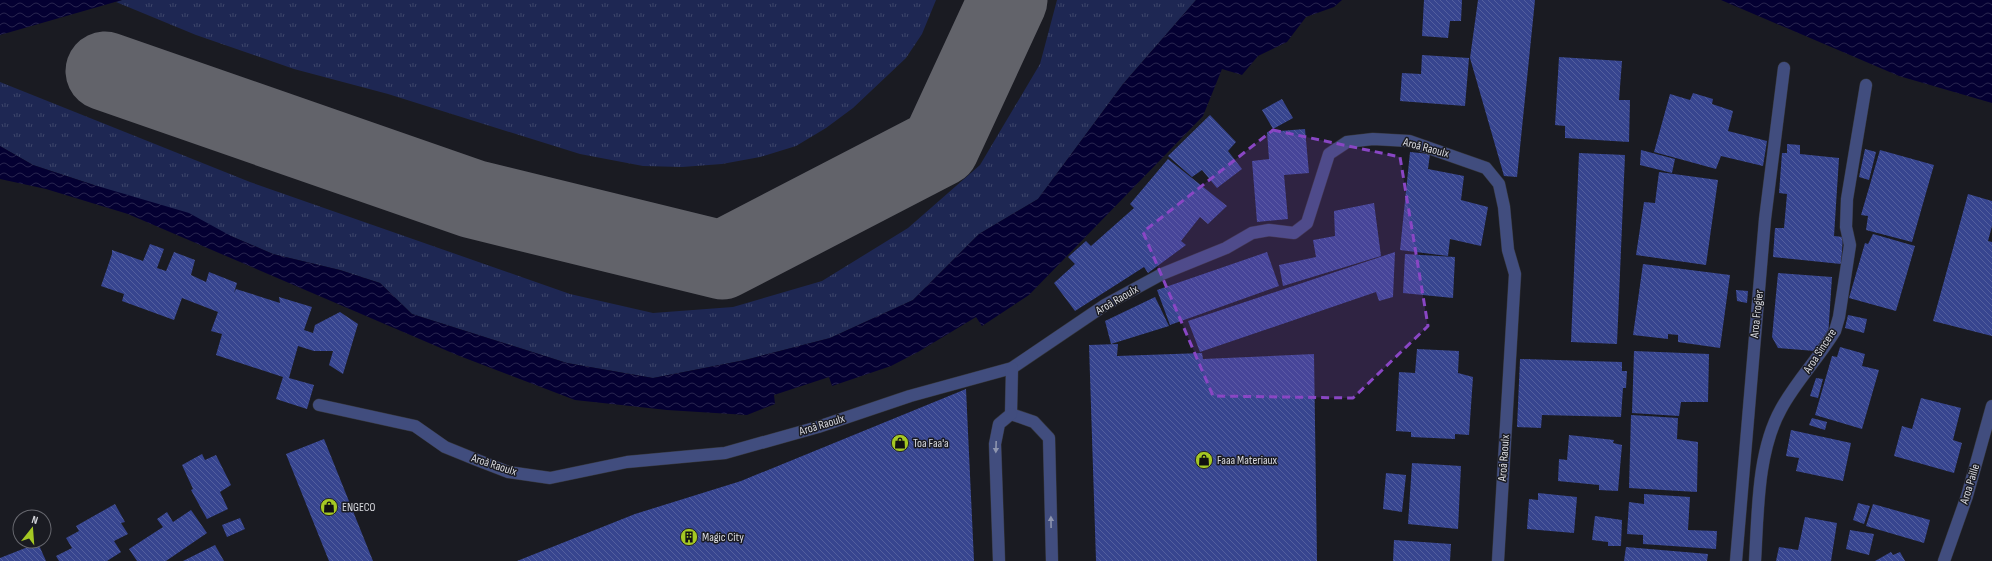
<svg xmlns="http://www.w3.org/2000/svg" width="1992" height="561" font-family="'Sofia Sans Condensed',sans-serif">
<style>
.grass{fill:url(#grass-tufts)}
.water{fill:url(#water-waves)}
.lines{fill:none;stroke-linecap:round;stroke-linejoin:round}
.taxiway{stroke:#62636a;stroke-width:79}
.building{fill:url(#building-back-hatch)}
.street-casing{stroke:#35363c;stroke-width:13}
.street{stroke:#414d7e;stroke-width:12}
.oneway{fill:#8d94ae}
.marked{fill:#8946c4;fill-opacity:0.2;stroke:#8946c4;stroke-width:3;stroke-dasharray:8 5;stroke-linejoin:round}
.labels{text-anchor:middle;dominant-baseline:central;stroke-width:3;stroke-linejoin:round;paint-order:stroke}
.street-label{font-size:12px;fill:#d9dadf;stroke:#1a1b22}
.poi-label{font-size:12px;fill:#d9dadf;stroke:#1a1b22;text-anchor:start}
</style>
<defs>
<pattern id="grass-tufts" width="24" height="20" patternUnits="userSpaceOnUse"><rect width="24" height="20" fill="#1e2753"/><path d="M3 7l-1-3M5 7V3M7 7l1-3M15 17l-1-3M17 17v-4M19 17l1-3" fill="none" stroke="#3e466b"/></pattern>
<pattern id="water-waves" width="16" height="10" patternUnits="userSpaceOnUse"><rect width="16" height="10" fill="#040032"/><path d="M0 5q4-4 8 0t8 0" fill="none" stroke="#28254f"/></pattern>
<pattern id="building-back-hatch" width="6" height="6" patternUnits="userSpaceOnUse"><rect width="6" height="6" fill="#37458f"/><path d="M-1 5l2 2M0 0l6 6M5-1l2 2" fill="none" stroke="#535f9e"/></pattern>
</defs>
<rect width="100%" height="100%" fill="#1a1b22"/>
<g class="grass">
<polygon points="122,0 936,0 922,34 906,58 853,108 826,128 796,146 760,157 722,164 682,167 643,166 580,154 388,94 294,69 196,35 116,2"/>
<polygon points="1057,0 1196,0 1123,84 1038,199 979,234 913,300 830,338 745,360 653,378 567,363 412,314 380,283 340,270 273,254 231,236 94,185 33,165 0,146 0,82 250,182 570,294 653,313 733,307 822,281 908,228 980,165 1040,64"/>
</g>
<g class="water">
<polygon points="0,0 122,0 0,35"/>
<polygon points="1196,0 1342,0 1334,7 1306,17 1287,42 1258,56 1242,75 1222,69 1203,116 1029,295 982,326 976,317 918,352 891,366 832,386 829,377 774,395 775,404 747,415 667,410 575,400 457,355 128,214 46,189 0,179 0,146 33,165 94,185 189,213 231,236 273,254 340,270 380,283 412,314 567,363 653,378 745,360 830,338 913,300 979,234 1038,199 1123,84"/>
<polygon points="1721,0 1992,0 1992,103 1899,76"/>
</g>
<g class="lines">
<polyline class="taxiway" points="105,71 473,199 722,260 940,147 1008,0"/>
</g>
<g class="building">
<polygon points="1424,0 1462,0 1461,21 1450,21 1448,38 1422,36"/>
<polygon points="1478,0 1535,0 1517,177 1504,176 1470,58"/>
<polygon points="1422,55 1469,58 1465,106 1400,101 1402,73 1421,74"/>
<polygon points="1559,57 1622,61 1619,100 1630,100 1629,142 1565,138 1565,126 1555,125"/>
<polygon points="1693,93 1713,99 1712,104 1733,111 1728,131 1767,141 1763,166 1721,156 1716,169 1654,152 1670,94 1690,100"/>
<polygon points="1282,99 1293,118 1273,129 1262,110"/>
<polygon points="1210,115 1236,142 1228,151 1242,169 1217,188 1202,170 1192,177 1168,156"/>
<polygon points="1305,129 1309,173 1284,175 1288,219 1257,222 1252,161 1269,159 1267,132"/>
<polygon points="1787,144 1800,145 1800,154 1839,158 1834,236 1843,237 1841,264 1773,257 1775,228 1784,228 1787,194 1779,193 1782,153 1787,153"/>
<polygon points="1865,149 1876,152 1869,180 1859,177"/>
<polygon points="1641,150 1675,159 1672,173 1640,165"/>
<polygon points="1880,150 1934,165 1912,242 1866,230 1868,216 1861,215"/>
<polygon points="1410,152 1430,154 1428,169 1464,176 1461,200 1488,207 1481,246 1450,239 1448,256 1400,250"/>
<polygon points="1579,153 1625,155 1617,344 1571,342"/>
<polygon points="1168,159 1227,206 1208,224 1200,217 1181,241 1186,245 1148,273 1144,267 1075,311 1054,283 1075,264 1068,257 1086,241 1091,246 1134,208 1130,204"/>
<polygon points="1659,172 1718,180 1706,265 1636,255 1644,202 1655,203"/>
<polygon points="1968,194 1992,201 1992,226 1988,241 1992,242 1992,336 1933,321"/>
<polygon points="1374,203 1381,256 1283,286 1279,265 1316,257 1313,240 1335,236 1334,211"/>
<polygon points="1873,234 1915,246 1896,311 1849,298 1865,243 1868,244"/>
<polygon points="150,244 164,249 157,268 166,271 174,252 195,260 191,275 206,282 209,272 237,283 234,293 236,289 280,303 279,297 312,307 304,330 313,333 315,325 340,312 358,324 343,374 329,365 333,351 314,351 298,346 289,378 314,385 307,409 276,399 283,377 216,355 222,334 211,331 218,312 182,298 174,320 122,301 124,294 101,286 112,254 112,250 143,261"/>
<polygon points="1267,252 1279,286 1170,325 1157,290"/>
<polygon points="1395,252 1393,297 1379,301 1376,292 1200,352 1188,321"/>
<polygon points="1405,254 1455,257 1453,298 1403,293"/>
<polygon points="1643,264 1730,275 1720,348 1678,342 1678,335 1668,334 1668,339 1633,335"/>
<polygon points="1778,273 1832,277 1828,337 1815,351 1778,348 1772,337"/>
<polygon points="1736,290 1748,291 1747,303 1737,301"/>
<polygon points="1155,297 1169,326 1111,344 1105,321"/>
<polygon points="1848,315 1867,319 1864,333 1845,328"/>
<polygon points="1118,344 1117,356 1202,353 1203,359 1314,354 1317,561 1096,561 1089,345"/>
<polygon points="1840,347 1865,354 1862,366 1879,370 1862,429 1815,415 1832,356 1837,357"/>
<polygon points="1417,349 1459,351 1458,373 1473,377 1469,435 1455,434 1455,439 1411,437 1411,432 1396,431 1399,372 1415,373"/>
<polygon points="1634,351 1709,354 1708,402 1681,402 1679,416 1632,413"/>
<polygon points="1520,359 1622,362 1622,371 1627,371 1626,388 1623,388 1621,417 1542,415 1541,428 1517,427"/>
<polygon points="1816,378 1823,379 1818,398 1810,396"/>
<polygon points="966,389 974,561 517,561 635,514 741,481"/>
<polygon points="1921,398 1961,408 1953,440 1962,443 1954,473 1894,456 1902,426 1912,429"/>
<polygon points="1631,415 1678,418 1677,439 1698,442 1697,492 1629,488"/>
<polygon points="1812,418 1827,422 1825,430 1809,425"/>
<polygon points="1791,430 1851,443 1843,481 1796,471 1799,458 1786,456"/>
<polygon points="1569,435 1614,440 1613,443 1622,445 1618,491 1599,490 1599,485 1558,481 1559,459 1567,460"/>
<polygon points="324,439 373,561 329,561 286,454"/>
<polygon points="202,454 205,460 216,455 231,485 220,492 228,509 207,519 191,490 193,489 182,465"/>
<polygon points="1412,463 1461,466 1458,529 1408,524"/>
<polygon points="1386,473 1406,475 1402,512 1383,509"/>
<polygon points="1538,493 1577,497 1574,533 1527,529 1529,499 1538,500"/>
<polygon points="1644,494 1690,497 1688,530 1717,531 1716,549 1643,544 1643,535 1627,534 1629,502 1644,504"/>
<polygon points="1858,503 1870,506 1864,524 1853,520"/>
<polygon points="115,504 125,522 121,523 128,534 114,541 121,552 107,561 59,561 56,556 72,548 66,538 79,531 76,526"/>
<polygon points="1873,504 1930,520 1924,543 1866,526"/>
<polygon points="191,510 207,533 166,561 137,561 129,549 163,527 157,519 167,512 173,522"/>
<polygon points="1595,516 1622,520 1621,546 1608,546 1608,542 1592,540"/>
<polygon points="1805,517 1837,523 1831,561 1776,561 1779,547 1798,550"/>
<polygon points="240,518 245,529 227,537 222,525"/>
<polygon points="1850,530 1874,534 1869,555 1846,549"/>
<polygon points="1394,540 1451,544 1450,561 1393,561"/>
<polygon points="38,543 46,561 0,561 0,558"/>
<polygon points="215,545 224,561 183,561"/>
<polygon points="1626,547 1708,554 1707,561 1624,561"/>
<polygon points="1891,552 1893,555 1900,552 1905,561 1875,561"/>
</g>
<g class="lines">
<defs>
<g id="street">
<polyline points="319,405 415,426 445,447 477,460 508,472 550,478 627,462 725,453 818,427 910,396 1012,368 1105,305 1162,274 1226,248 1252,233 1269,230 1294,233 1307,223 1329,154 1347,142 1373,139 1409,141 1486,168 1499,184 1504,207 1508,250 1515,274 1498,561"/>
<polyline points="1011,414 1034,422 1049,438 1052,561"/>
<polyline points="1011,414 1012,368"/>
<polyline points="999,561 995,444 999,424 1011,414"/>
<polyline points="1736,561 1765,219 1784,68"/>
<path d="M 1755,561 C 1758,513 1757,452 1781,409 C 1796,381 1819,358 1835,331 L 1839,317 L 1850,245 L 1846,227 L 1847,199 L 1866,85"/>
<polyline points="1944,561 1967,496 1992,406"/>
</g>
</defs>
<use href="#street" class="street-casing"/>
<use href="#street" class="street"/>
</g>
<defs><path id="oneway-solid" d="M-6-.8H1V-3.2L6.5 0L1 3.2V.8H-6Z"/></defs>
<g class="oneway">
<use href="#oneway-solid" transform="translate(996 447) rotate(92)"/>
<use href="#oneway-solid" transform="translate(1051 522) rotate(-91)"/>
</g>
<path class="marked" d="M 1273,130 L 1400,157 L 1428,326 L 1353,398 L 1213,396 L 1143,232 Z"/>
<defs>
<symbol id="shop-disc" viewBox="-11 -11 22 22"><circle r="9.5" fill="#a5c823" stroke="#1a1b22"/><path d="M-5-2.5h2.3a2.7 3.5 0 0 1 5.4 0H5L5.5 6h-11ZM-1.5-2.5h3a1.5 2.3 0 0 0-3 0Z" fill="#111"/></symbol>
<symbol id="building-disc" viewBox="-11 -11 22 22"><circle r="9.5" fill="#a5c823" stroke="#1a1b22"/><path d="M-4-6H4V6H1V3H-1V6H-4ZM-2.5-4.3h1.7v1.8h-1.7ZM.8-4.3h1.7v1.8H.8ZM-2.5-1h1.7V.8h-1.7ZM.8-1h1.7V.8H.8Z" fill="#111"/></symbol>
</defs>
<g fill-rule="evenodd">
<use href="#shop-disc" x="890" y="433" width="20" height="20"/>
<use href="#shop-disc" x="1194" y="450" width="20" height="20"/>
<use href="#shop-disc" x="319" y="497" width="20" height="20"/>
<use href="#building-disc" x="679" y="527" width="20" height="20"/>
</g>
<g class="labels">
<g class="street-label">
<text transform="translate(1426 148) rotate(15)">Aroā Raoulx</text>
<text transform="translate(1117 300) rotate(-30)">Aroā Raoulx</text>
<text transform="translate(1757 314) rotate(-84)">Aroa Frogier</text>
<text transform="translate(1820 351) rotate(-57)">Aroa Sincere</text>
<text transform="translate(822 425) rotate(-17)">Aroā Raoulx</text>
<text transform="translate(1504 458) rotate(-86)">Aroā Raoulx</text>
<text transform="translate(494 465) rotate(18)">Aroā Raoulx</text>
<text transform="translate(1970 484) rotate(-73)">Aroa Paille</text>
</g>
<g class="poi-label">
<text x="913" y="443">Toa Faa'a</text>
<text x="1217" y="460">Faaa Materiaux</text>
<text x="342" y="507">ENGECO</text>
<text x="702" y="537">Magic City</text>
</g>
</g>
<g transform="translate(32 529) rotate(17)"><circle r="19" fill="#1a1b22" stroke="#66676e"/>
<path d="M0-3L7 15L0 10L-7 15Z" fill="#a5c823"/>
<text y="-6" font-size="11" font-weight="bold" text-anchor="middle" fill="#d9dadf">N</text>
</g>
</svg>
